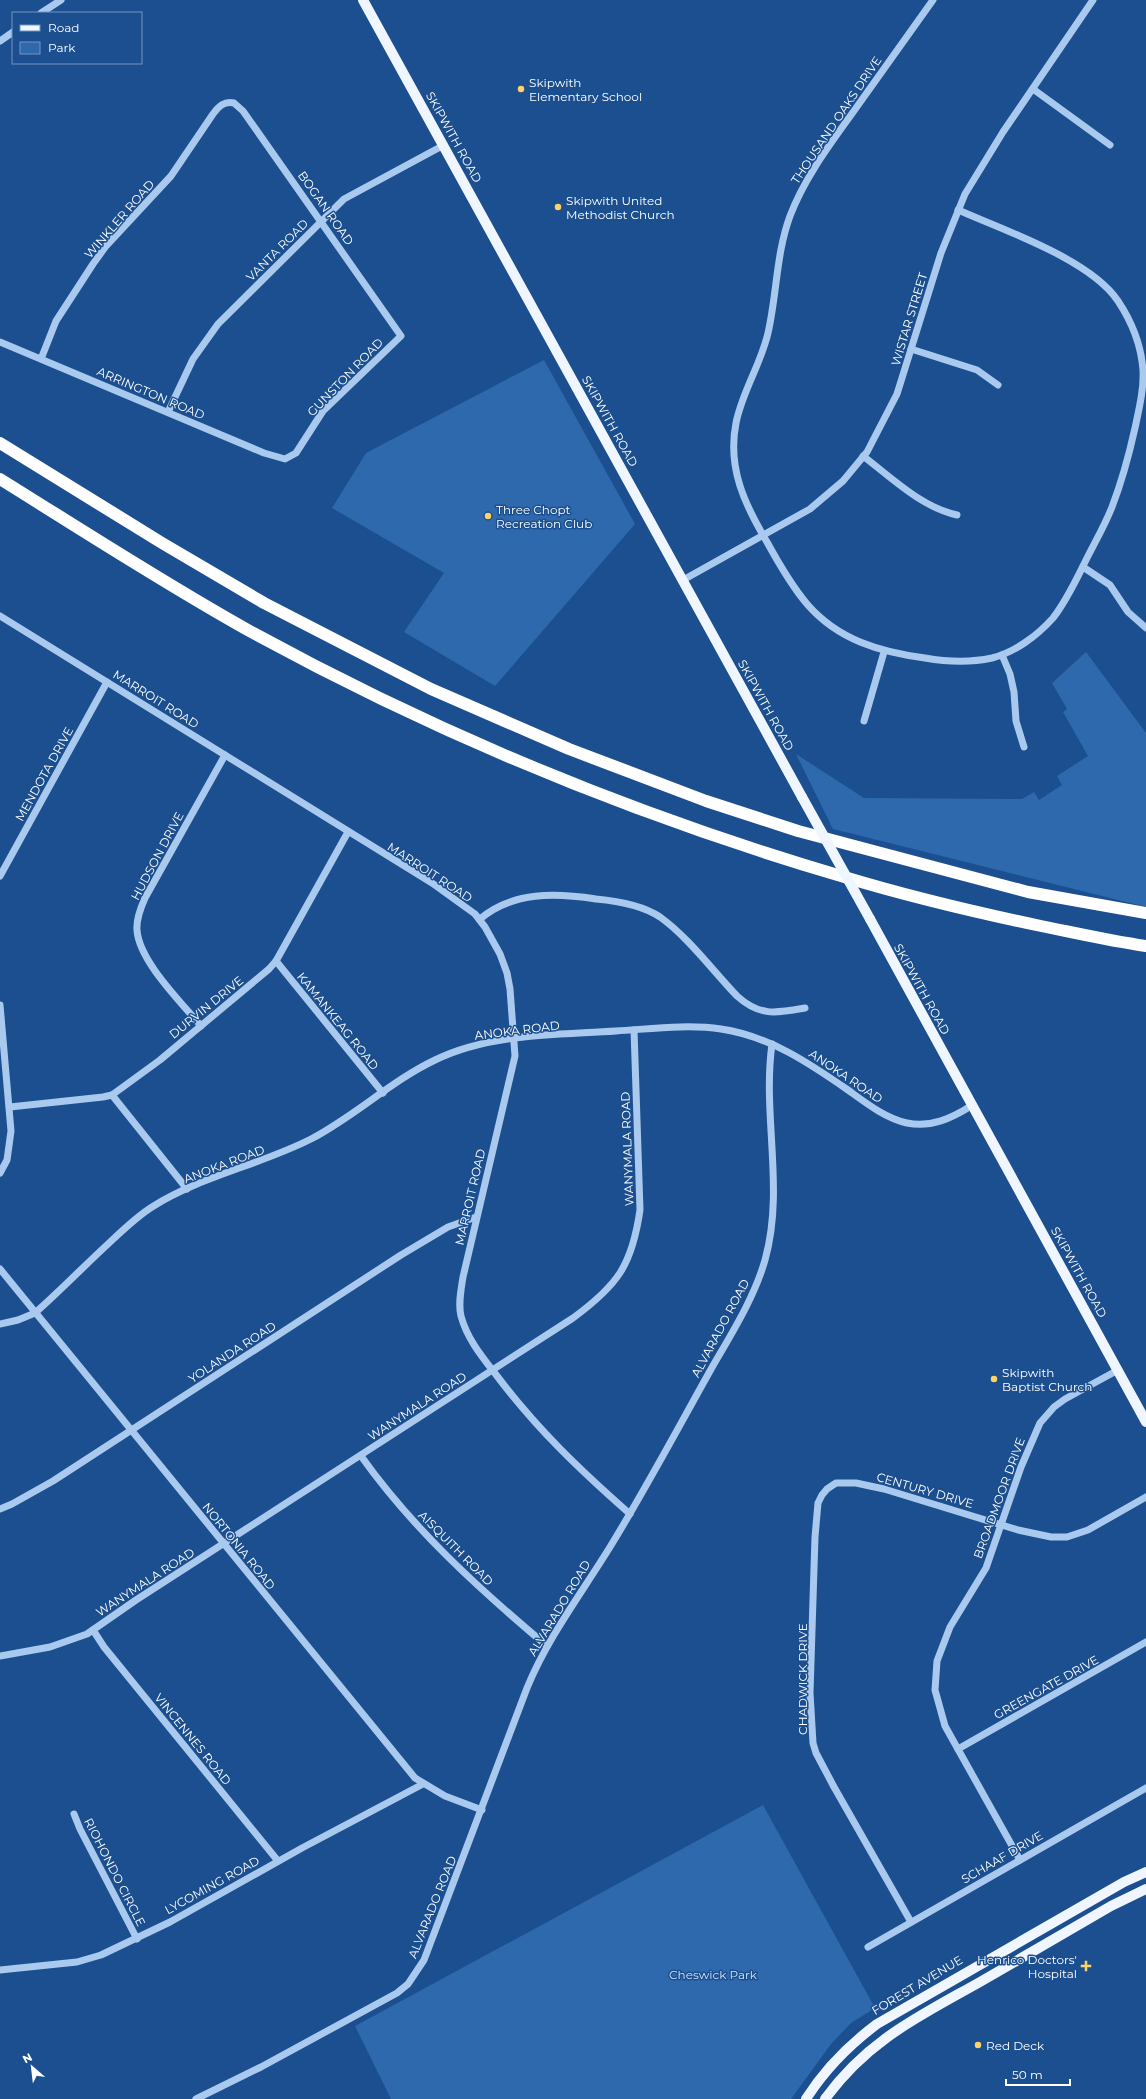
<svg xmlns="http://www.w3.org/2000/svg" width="1146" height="2099" font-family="Montserrat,sans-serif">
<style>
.green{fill:#2e69ad}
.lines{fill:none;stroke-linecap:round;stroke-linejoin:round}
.minor{stroke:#a9c9ee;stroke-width:7}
.major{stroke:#f0f6ff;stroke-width:10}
.highway{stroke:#fff;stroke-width:12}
.major-bridge{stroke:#f0f6ff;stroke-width:10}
.poi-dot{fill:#ffd166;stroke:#1b4f8f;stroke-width:1.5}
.labels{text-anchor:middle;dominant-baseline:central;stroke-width:3;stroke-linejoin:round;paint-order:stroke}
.poi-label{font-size:12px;fill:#fff;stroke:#1b4f8f;text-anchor:start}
.street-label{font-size:12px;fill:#fff;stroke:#1b4f8f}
.park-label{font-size:12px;fill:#cfe3fa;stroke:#1b4f8f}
</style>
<rect width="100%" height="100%" fill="#1b4f8f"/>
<g class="green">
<polygon points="544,360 635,524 495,686 404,632 444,573 332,508 366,453"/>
<polygon points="1086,652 1146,733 1146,907 833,829 796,754 864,798 1022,799 1034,792 1039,800 1062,785 1057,776 1088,756 1063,712 1067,709 1052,683"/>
<polygon points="763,1805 875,2008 851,2023 831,2044 791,2099 391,2099 355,2026"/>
</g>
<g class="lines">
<g class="minor">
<path d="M 933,0 C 906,38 878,77 851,115 C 828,147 804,179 790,216 C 776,254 777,294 768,333 C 761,364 742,392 736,423 C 727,468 745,505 767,542 C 779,564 791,585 807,604 C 838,640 880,652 925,658 C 948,662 969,663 992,658 C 1015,652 1037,636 1053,618 C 1067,600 1076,580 1086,560 C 1095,542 1105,525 1112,507 C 1122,481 1129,455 1135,428 C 1139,409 1144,389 1143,370 C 1141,344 1132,322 1118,301 C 1091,260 1004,230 958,210"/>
<polyline points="41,13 61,0"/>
<polyline points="0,41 13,32"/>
<polyline points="1033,89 1110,145"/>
<path d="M 0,342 L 264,453 L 285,459 L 296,453 L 323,411 L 401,336 L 243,111 L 234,103 C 224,101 219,106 213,114 L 171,176 L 106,246 L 93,264 L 56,321 L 41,359"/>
<polyline points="911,349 977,370 998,385"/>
<polyline points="168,412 193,359 218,324 344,199 444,145"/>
<path d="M 863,456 C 892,478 921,507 957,515"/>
<polyline points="1083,567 1110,585 1128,612 1146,628"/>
<polyline points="683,580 810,509 843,481 867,452 897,394 941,253 965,194 1003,132 1093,0"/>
<path d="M 0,616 L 432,883 L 475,914 L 485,927 L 500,954 L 507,973 L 510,989 L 515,1056 L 463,1277 C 461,1290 458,1304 461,1316 C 467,1339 483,1358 497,1376 C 538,1430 579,1469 630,1514"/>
<polyline points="1002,655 1010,674 1014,692 1016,721 1024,747"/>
<polyline points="864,721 884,652"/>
<polyline points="0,876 107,682"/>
<path d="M 480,919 C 513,891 556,893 596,899 C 618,901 642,905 660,917 C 687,936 714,972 737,996 C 760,1017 777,1013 805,1008"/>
<polyline points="276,961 383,1093"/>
<polyline points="0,1005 11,1131 7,1160 0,1173"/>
<path d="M 201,1026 C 181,1002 139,961 137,930 C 136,919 141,907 145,898 L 225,755"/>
<polyline points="112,1095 187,1189"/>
<polyline points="10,1107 103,1097 112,1095 160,1060 269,969 276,961 348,832"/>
<polyline points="0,1269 415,1778 445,1796 482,1810"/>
<path d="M 0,1324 L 18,1320 L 35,1313 C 60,1291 83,1267 108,1244 C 122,1231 136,1217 152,1207 C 201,1176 260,1165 311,1139 C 355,1116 391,1081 435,1060 C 490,1033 557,1035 616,1031 C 650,1029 687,1024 721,1029 C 769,1036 809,1063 848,1090 C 866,1103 885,1118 907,1123 C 931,1128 952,1118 971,1106"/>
<path d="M 361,1456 C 413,1529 478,1588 547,1646"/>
<polyline points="0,1509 12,1504 53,1481 401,1255 448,1227 476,1217"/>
<polyline points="93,1630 104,1647 278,1861"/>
<path d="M 0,1656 L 50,1647 L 87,1634 L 136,1600 L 573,1318 C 618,1285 632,1265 640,1210 L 634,1030"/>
<polyline points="958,1749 1146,1642"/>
<polyline points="74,1814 80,1829 137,1939"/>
<polyline points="1020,1860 945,1726 935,1690 937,1661 950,1627 986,1568 1021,1467 1040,1423 1054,1407 1065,1399 1118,1370"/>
<polyline points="911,1922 834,1787 816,1753 813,1743 810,1693 815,1537 818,1503 822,1495 827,1489 836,1483 856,1483 884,1489 1018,1530 1051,1537 1067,1537 1088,1530 1146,1497"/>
<polyline points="868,1947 1146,1788"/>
<polyline points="0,1970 77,1962 101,1955 170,1922 302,1848 423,1784"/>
<path d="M 196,2099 L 261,2067 L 397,1993 L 408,1984 L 424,1960 L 527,1688 C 548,1637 581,1594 610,1547 C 645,1490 677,1430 710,1371 C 730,1336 754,1299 765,1260 C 785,1189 762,1115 772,1044"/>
</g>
<g class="major">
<polyline points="363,0 802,797"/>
<polyline points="870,919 1146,1422"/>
<path d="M 806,2099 C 825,2069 849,2045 877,2024 L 1124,1882 L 1146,1872"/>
<path d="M 825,2099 C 868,2040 918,2017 980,1982 C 1024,1956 1068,1931 1111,1906 L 1146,1889"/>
</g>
<g class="highway">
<polyline points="0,443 162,543 264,603 431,689 569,749 706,801 798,831 1028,892 1146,913"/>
<path d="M 0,479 C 82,530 162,582 246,629 C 435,733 634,815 841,876 C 907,896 974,912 1041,926 C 1076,933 1111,941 1146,946"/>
</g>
<polyline class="major-bridge" points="802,797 870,919"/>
</g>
<g class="poi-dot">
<circle cx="521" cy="89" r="4"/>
<circle cx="558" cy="207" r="4"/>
<circle cx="488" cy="516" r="4"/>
<circle cx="994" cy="1379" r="4"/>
<path d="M1084 1960h4v4h4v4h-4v4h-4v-4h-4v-4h4z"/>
<circle cx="978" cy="2045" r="4"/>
</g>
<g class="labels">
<g class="poi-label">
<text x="529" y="82">Skipwith<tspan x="529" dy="14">Elementary School</tspan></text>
<text x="566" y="200">Skipwith United<tspan x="566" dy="14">Methodist Church</tspan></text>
<text x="496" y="509">Three Chopt<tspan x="496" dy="14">Recreation Club</tspan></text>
<text x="1002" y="1372">Skipwith<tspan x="1002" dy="14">Baptist Church</tspan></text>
<text x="1077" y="1959" text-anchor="end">Henrico Doctors'<tspan x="1077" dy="14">Hospital</tspan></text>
<text x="986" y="2045">Red Deck</text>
</g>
<g class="street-label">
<text transform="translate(836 120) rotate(-56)">THOUSAND OAKS DRIVE</text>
<text transform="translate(454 137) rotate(61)">SKIPWITH ROAD</text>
<text transform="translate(326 208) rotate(55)">BOGAN ROAD</text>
<text transform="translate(119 219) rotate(-49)">WINKLER ROAD</text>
<text transform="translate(277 250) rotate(-45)">VANTA ROAD</text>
<text transform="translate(909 319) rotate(-73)">WISTAR STREET</text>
<text transform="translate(345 377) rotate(-46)">GUNSTON ROAD</text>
<text transform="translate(151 393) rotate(23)">ARRINGTON ROAD</text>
<text transform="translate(610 421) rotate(61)">SKIPWITH ROAD</text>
<text transform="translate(156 699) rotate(32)">MARROIT ROAD</text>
<text transform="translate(766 705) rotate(61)">SKIPWITH ROAD</text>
<text transform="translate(44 774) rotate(-61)">MENDOTA DRIVE</text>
<text transform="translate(157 856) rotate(-62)">HUDSON DRIVE</text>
<text transform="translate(430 872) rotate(33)">MARROIT ROAD</text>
<text transform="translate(922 989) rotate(61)">SKIPWITH ROAD</text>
<text transform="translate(206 1007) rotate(-39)">DURVIN DRIVE</text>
<text transform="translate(338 1021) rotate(51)">KAMANKEAG ROAD</text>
<text transform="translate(517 1030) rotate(-7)">ANOKA ROAD</text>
<text transform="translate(846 1076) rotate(34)">ANOKA ROAD</text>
<text transform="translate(627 1149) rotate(-92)">WANYMALA ROAD</text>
<text transform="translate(224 1164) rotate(-21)">ANOKA ROAD</text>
<text transform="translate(470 1197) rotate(-77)">MARROIT ROAD</text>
<text transform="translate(1079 1272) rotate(61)">SKIPWITH ROAD</text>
<text transform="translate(720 1328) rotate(-62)">ALVARADO ROAD</text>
<text transform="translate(232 1352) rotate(-33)">YOLANDA ROAD</text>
<text transform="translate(417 1406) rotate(-33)">WANYMALA ROAD</text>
<text transform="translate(925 1490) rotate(16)">CENTURY DRIVE</text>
<text transform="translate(999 1498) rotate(-70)">BROADMOOR DRIVE</text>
<text transform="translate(239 1546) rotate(51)">NORTONIA ROAD</text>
<text transform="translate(456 1548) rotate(45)">AISQUITH ROAD</text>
<text transform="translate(145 1582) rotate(-33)">WANYMALA ROAD</text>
<text transform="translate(559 1608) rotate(-59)">ALVARADO ROAD</text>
<text transform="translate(802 1679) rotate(-90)">CHADWICK DRIVE</text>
<text transform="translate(1046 1687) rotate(-29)">GREENGATE DRIVE</text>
<text transform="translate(193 1739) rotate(51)">VINCENNES ROAD</text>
<text transform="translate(1002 1857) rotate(-30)">SCHAAF DRIVE</text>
<text transform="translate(115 1872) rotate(63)">RIOHONDO CIRCLE</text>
<text transform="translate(212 1885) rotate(-29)">LYCOMING ROAD</text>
<text transform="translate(432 1907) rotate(-68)">ALVARADO ROAD</text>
<text transform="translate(917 1985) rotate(-31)">FOREST AVENUE</text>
</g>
<g class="park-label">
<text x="713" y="1974">Cheswick Park</text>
</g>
</g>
<rect x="12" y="12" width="130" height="52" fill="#1b4f8f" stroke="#7695bc"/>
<rect x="20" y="25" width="20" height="6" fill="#f0f6ff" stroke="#7695bc"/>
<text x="48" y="32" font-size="12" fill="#ffffff">Road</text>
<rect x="20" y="42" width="20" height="12" fill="#2e69ad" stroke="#7695bc"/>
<text x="48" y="52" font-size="12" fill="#ffffff">Park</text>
<g transform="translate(32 2067) rotate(332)" stroke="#1b4f8f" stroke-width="3" paint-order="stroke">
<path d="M0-3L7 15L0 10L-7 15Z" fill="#ffffff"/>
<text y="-6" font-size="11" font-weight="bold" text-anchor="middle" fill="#ffffff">N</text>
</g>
<path d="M1006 2079v6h64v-6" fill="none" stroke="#ffffff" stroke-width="2"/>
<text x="1012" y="2079" font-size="12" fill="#ffffff" stroke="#1b4f8f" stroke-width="3" paint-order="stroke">50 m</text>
</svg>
